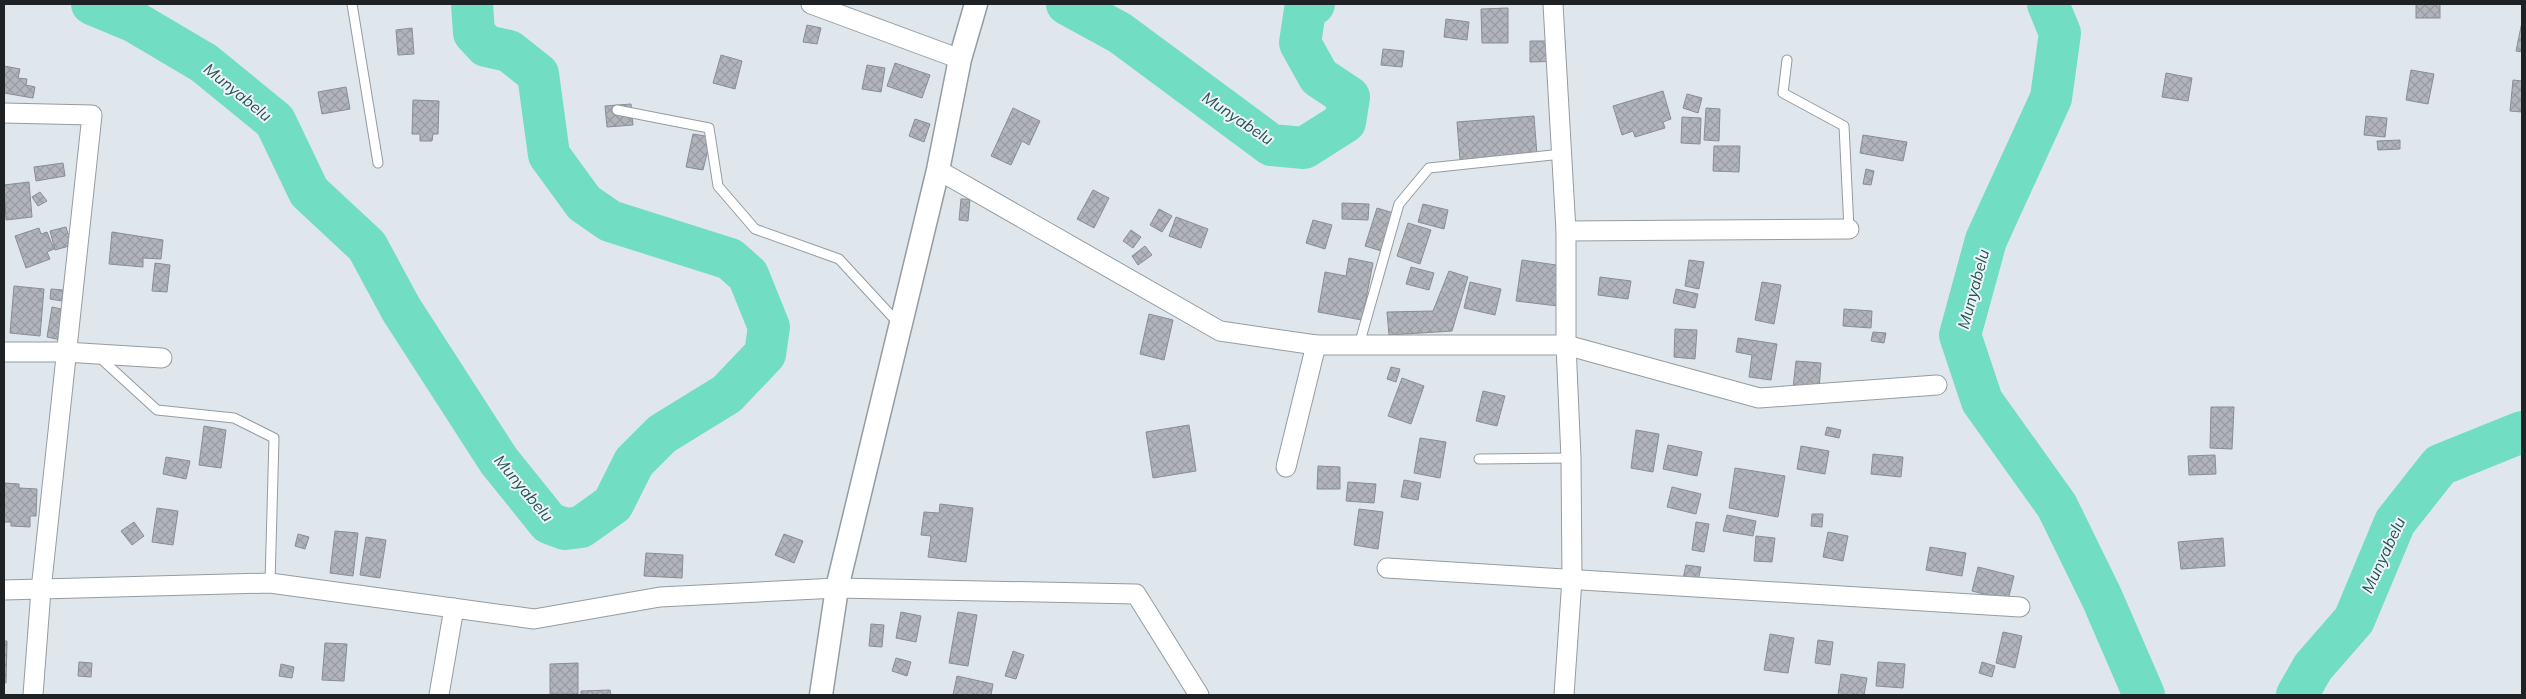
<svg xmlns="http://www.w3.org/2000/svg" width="2526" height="699" font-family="Mulish,sans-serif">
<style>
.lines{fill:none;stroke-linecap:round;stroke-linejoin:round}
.river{stroke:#71ddc3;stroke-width:42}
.building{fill:url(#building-cross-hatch);stroke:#8b8d95}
.service-casing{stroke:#959ca1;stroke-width:11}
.minor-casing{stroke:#959ca1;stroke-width:21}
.tertiary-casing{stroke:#959ca1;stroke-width:25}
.service{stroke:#fff;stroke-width:9}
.minor{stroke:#fff;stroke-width:19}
.tertiary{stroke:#fff;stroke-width:22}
.labels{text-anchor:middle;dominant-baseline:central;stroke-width:4;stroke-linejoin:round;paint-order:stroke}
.water-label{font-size:16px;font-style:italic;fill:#28564b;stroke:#ecf3f9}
</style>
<defs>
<pattern id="building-cross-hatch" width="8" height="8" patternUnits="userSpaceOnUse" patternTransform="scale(1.25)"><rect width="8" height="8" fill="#b2b4bc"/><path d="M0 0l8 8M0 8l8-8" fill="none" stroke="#999aa1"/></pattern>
</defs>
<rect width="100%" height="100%" fill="#dfe6ec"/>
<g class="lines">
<g class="river">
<polyline points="92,4 133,21 204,63 275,121 309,192 367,246 401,309 499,461 549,523 565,529 581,527 613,504 634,462 662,434 727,394 765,354 769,327 748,275 730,259 610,221 584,203 549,155 538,74 509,51 486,46 474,33 472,4"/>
<polyline points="1067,4 1120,33 1271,145 1304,148 1345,122 1349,97 1319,77 1300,43 1305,10 1314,4"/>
<polyline points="2048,4 2060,33 2051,98 1986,240 1960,335 1982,401 2057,506 2102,598 2144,695"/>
<polyline points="2297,695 2313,667 2354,620 2395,522 2440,465 2522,432"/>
</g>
</g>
<g class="building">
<rect x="2416" y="4" width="24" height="14"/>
<polygon points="1508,8 1508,43 1482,43 1481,9"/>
<polygon points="1446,19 1469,22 1467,40 1444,37"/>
<polygon points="2522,22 2522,52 2516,51"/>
<polygon points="807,25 821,28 817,44 803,42"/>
<polygon points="412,28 414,54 398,55 396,30"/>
<polygon points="1530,41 1565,41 1565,61 1530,62"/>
<polygon points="1383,49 1404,51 1402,67 1381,65"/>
<polygon points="721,55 742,61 735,89 713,83"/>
<polygon points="895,63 930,75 922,98 887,86"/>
<polygon points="867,65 885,68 881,92 862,89"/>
<polygon points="4,66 20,69 18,78 27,79 26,85 35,87 33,98 4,93"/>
<polygon points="2411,70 2434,74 2428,104 2406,100"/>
<polygon points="2166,73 2192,78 2188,101 2162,97"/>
<polygon points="2513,80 2522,81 2522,112 2510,111"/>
<polygon points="346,87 350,109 322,114 318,92"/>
<polygon points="1663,91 1671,119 1663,122 1665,128 1635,137 1633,131 1622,135 1613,106"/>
<polygon points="1687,94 1702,98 1698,113 1683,108"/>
<polygon points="413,100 439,101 438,134 433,134 432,141 420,141 420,134 412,134"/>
<polygon points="631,104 633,125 607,127 605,106"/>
<polygon points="1013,108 1040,121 1029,145 1022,141 1011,165 991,156"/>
<polygon points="1706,108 1720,109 1719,141 1704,140"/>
<polygon points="1534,116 1537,155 1460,160 1457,122"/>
<polygon points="2366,116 2387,118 2385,137 2364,135"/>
<polygon points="1682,117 1701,118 1700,144 1681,143"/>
<polygon points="915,119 930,124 924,142 909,136"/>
<polygon points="693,134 711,137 703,170 686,167"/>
<polygon points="1863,135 1907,142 1903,161 1860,153"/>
<polygon points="2400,140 2400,149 2378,150 2377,141"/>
<polygon points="1714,146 1740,146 1739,172 1713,171"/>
<polygon points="63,163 65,176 36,181 34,167"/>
<polygon points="1866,169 1874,171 1871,185 1863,184"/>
<polygon points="29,182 32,217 6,220 4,185"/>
<polygon points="1093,190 1109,198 1094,228 1077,219"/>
<polygon points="40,192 47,201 38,206 32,197"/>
<polygon points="961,199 970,199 968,221 959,220"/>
<polygon points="1342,203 1369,204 1368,220 1342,219"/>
<polygon points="1423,204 1448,210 1444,229 1418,222"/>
<polygon points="1377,208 1400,215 1388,253 1365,246"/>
<polygon points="1159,209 1172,216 1162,232 1150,225"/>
<polygon points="1176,217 1208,229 1201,248 1169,236"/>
<polygon points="1313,220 1332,225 1325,249 1306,243"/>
<polygon points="1408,223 1431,230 1420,264 1397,256"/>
<polygon points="66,227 68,234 73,233 76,244 55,250 50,231"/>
<polygon points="39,228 41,234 47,232 54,249 47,252 50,259 26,268 15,236"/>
<polygon points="1131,230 1141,237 1133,248 1123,241"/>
<polygon points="112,232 163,240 161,259 143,258 143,267 109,264"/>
<polygon points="1145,246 1152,255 1138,265 1132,256"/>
<polygon points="1349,258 1373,263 1362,320 1318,312 1325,272 1346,276"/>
<polygon points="1522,260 1563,266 1558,306 1516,301"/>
<polygon points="1689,260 1704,262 1699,289 1685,286"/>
<polygon points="155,263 170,265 167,292 152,291"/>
<polygon points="1411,267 1434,273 1429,290 1406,284"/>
<polygon points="1449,271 1468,277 1452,331 1389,335 1387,312 1433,311"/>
<polygon points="1600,277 1631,281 1628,299 1598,295"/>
<polygon points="1470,282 1501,289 1495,315 1464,308"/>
<polygon points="1762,282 1781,285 1774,324 1755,320"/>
<polygon points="14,286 44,289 40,336 10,333"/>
<polygon points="51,289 63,290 62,301 50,299"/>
<polygon points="1676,289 1698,294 1695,308 1673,303"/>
<polygon points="52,307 71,311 66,341 47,337"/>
<polygon points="1844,309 1872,311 1871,328 1843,326"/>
<polygon points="1149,314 1173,320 1164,360 1140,354"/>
<polygon points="1675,329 1697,330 1695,359 1674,357"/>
<polygon points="1873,332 1886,333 1884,343 1871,341"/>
<polygon points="1738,338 1777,344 1771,380 1749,377 1752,355 1736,352"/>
<polygon points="1796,361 1821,363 1819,390 1793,388"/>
<polygon points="1391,367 1400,369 1396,382 1387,379"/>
<polygon points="1402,378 1424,386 1411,424 1388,416"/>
<polygon points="1483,391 1505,396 1497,426 1476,421"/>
<polygon points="2211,407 2234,407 2232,449 2210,448"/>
<polygon points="1189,425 1196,471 1153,478 1146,432"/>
<polygon points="204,426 226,430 221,468 199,465"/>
<polygon points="1827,427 1841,430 1839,438 1825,435"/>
<polygon points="1636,430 1659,434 1653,472 1631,468"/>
<polygon points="1420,438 1446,442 1440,478 1414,473"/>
<polygon points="1668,445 1702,452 1697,476 1663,469"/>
<polygon points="1801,446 1829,451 1825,474 1797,469"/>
<polygon points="1873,454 1903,457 1901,477 1871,474"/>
<polygon points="2215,455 2216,474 2189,475 2188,456"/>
<polygon points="166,457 190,461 186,479 163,474"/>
<polygon points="1318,466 1340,467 1340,489 1317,489"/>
<polygon points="1735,468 1785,476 1778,517 1729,508"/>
<polygon points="1404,480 1421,483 1418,500 1401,497"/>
<polygon points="1348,482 1376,484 1374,503 1346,501"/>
<polygon points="4,483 19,484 19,488 37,489 36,516 30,516 30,527 11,526 11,522 4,522"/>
<polygon points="1672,487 1701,494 1696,514 1667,507"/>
<polygon points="940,504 973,508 966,562 928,557 931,536 921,535 924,512 939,513"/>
<polygon points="157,508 178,511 173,545 152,542"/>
<polygon points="1359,509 1383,512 1378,549 1354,545"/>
<polygon points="1812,514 1823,514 1822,527 1811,526"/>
<polygon points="1727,515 1756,521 1753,536 1723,531"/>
<polygon points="134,522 144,536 132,545 121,531"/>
<polygon points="1696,522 1709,524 1704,552 1692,550"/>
<polygon points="335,531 358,533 353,576 330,573"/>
<polygon points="1828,532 1848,536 1843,561 1823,557"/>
<polygon points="298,534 309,537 305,549 295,546"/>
<polygon points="784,534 803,541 794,563 775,555"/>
<polygon points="1756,536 1775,538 1772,562 1754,561"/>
<polygon points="366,537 386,540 380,578 360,575"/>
<polygon points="2223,538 2225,566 2181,569 2178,542"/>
<polygon points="1930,547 1966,553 1962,576 1926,570"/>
<polygon points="646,553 683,555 682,578 644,576"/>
<polygon points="1686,565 1701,567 1698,581 1683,579"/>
<polygon points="1978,567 2014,576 2008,600 1972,591"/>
<polygon points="901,612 921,616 916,642 896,638"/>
<polygon points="958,612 977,615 968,666 949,663"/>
<polygon points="871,624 884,625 882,647 869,646"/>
<polygon points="2003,632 2022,636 2015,668 1996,663"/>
<polygon points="1770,634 1794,638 1788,673 1764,670"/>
<polygon points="1818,640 1833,642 1830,665 1815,663"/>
<polygon points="4,641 7,641 6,683 4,683"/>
<polygon points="325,643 347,644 344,681 322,680"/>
<polygon points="1013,651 1024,655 1016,679 1005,676"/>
<polygon points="896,658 911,662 907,676 892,671"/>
<polygon points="79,662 92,663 91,677 78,676"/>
<polygon points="1878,662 1905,664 1903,688 1876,686"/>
<polygon points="1982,662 1995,666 1992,677 1979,673"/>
<polygon points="578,663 578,694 550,694 550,664"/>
<polygon points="281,664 294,667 292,678 279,676"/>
<polygon points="1841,674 1867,678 1864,695 1838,695"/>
<polygon points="957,676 993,684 991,695 953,695"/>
<polygon points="610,690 611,695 581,695 581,691"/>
</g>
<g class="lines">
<defs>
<g id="service">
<polyline points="352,4 378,163"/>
<polyline points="1787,60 1783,93 1844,126 1849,229"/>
<polyline points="617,110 709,128 718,186 755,229 839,259 899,324"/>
<polyline points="1359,345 1399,204 1429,168 1562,154"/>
<polyline points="98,356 157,410 234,418 274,438 270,583"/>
<polyline points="1479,459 1571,458"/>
</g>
<g id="minor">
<polyline points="811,4 960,59"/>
<polyline points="1553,4 1566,231 1566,345 1571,458 1572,579 1564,695"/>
<polyline points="4,113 92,115 41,590 33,695"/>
<polyline points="938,170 1220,331 1316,345 1566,345 1759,398 1937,385"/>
<polyline points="1566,231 1849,229"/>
<polyline points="4,352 65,352 162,358"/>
<polyline points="1286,467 1316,345"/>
<polyline points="1387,568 2020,607"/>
<polyline points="4,590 270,583 534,619 660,597 837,588 1136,594 1199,695"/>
<polyline points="439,695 454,608"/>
</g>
<polyline id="tertiary" points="821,695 837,588 938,170 960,59 976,4"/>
</defs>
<use href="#service" class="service-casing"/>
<use href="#minor" class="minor-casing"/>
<use href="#tertiary" class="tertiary-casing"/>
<use href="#service" class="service"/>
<use href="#minor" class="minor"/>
<use href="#tertiary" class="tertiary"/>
</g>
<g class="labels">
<g class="water-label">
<text transform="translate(238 92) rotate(39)">Munyabelu</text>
<text transform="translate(1238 118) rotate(34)">Munyabelu</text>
<text transform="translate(1973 289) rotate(-75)">Munyabelu</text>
<text transform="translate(524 488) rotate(50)">Munyabelu</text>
<text transform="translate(2383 555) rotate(-65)">Munyabelu</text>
</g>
</g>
<rect width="2526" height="699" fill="none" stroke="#1f2224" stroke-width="10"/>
</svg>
